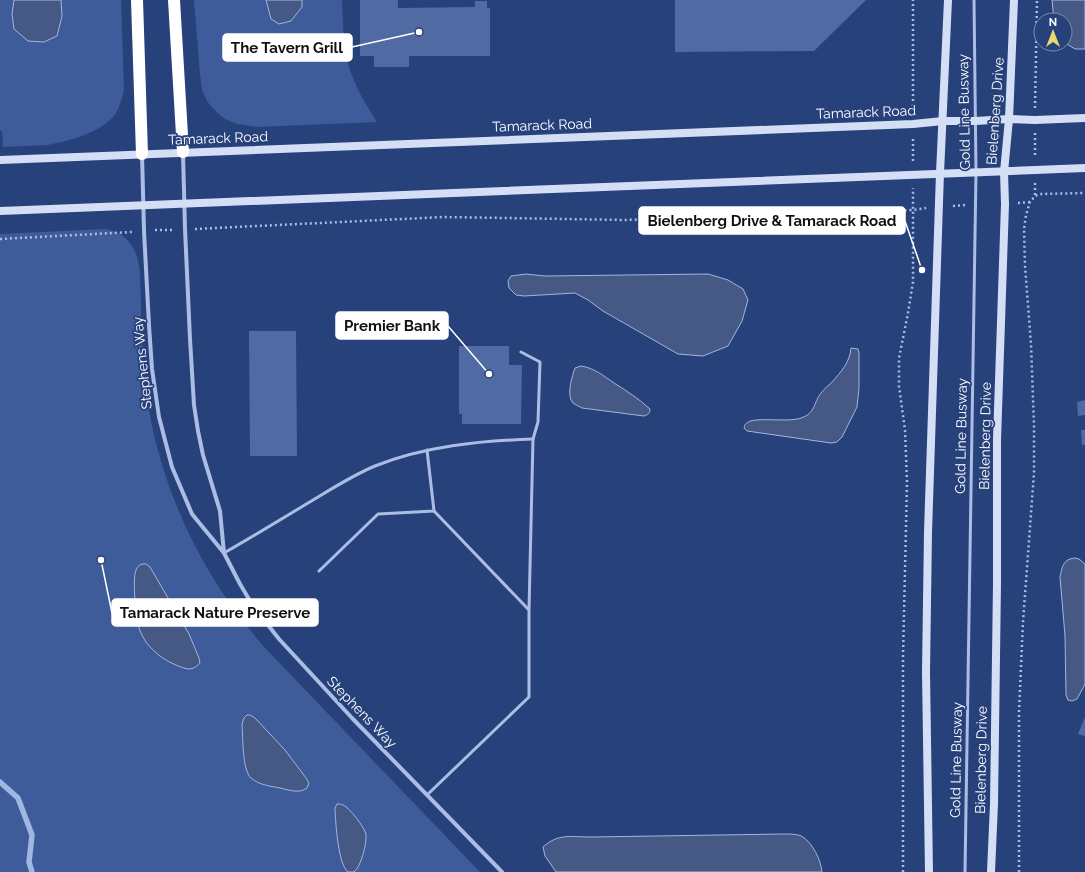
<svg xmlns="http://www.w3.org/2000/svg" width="1085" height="872" font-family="Raleway,sans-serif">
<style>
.green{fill:#3e5b9a}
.water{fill:#465984;stroke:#a0b6e4}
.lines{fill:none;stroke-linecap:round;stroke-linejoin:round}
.stream{stroke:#a0b6e4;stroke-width:5.5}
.building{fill:#506aa3}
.path{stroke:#abbde4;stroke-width:2.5;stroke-dasharray:2 3;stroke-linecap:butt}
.lane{stroke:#abbde4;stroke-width:3}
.street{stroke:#abbde4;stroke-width:4}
.secondary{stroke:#d4def4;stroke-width:8}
.highway{stroke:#fff;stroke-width:12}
.labels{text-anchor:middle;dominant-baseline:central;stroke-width:3.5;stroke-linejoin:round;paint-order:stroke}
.street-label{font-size:14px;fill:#fff;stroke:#27417b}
.leader{fill:none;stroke:#fff;stroke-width:1.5}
.callout-dot{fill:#fff;stroke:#27417b;stroke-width:1.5}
.callout{fill:#fff;stroke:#fff;stroke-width:1.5}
.callout-label{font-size:15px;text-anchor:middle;font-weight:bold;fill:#111}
</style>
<rect width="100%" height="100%" fill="#27417b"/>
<g class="green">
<path d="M 0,0 L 121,0 L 124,90 C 122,98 120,106 116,113 C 102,133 69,141 47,145 C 32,146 18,146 3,147 L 2,131 L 0,131 Z"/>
<path d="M 194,0 L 342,0 C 343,24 343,50 351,73 C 357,90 367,106 377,122 L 257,127 L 237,124 L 225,119 L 220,115 L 210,105 L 207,101 L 202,90 L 200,74 Z"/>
<path d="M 105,229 C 124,231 137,247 139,266 C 141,277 140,288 141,299 C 141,324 142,349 144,374 C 154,477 199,575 268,651 L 480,872 L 0,872 L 0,234 Z"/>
</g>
<g class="water">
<polygon points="14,0 61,0 62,16 57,36 44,42 28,41 14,29 12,14"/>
<polygon points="266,0 302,0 302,7 291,21 279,24 271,19"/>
<polygon points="1052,0 1085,0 1085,49 1075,49 1065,43 1065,20 1054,20"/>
<polygon points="526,274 545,276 708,274 728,280 743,289 748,300 742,321 728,346 703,356 678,354 603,311 588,300 575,293 524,296 516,295 509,288 508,281 511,276"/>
<path d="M 851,348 L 858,349 L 859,353 L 859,388 L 857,407 L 842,437 L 837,442 L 831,443 L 747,431 L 744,428 C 745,425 744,425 747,423 C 754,416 788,423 801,418 C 816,413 813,403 821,393 C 824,389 828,386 832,382 C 841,372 850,362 851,348 Z"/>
<path d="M 581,366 C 594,368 604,376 614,383 C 627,391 639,399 650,409 C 650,413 648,415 644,416 L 582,408 C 579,406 575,405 573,403 C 566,396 572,376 575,368 Z"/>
<path d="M 1075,558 L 1079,559 L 1085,564 L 1085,684 L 1077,699 L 1072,701 L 1068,700 L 1066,695 L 1065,636 L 1060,577 C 1062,567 1063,559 1075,558 Z"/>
<path d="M 142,564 L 146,564 L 150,567 L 189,634 L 199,658 L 200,663 C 194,670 188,670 181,667 C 167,662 155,654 146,642 C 144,639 142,635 140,631 C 136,620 132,581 136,570 C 137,567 139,565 142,564 Z"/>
<path d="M 247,715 L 250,715 L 255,718 L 285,750 L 306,778 L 309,783 L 307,788 C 299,794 289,790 280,788 C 270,786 259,785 251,778 C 242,770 243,736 242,724 L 244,718 Z"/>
<path d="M 337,804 C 340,804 341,804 343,805 C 350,808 364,827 366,834 C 367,843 361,867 354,872 L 348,872 C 338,864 336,825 335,811 L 335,808 Z"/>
<path d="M 784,834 C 790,834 799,834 803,837 C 813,844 821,860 822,872 L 556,872 L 545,856 L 543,847 C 558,833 572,837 591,837 Z"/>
</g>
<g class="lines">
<polyline class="stream" points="0,782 18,798 32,835 29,862 32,872"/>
</g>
<g class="building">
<polygon points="360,0 398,0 398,8 475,7 475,1 487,1 487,8 490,8 490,56 409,56 409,67 374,67 374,56 360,56"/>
<polygon points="675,0 866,0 814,51 675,52"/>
<polygon points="249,331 296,331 297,456 250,456"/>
<polygon points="459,346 509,346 509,365 522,365 521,424 462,424 462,414 459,414"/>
<polygon points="1085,400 1085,415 1078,416 1077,402"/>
<polygon points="1081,430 1085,430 1085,445 1082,445"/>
<polygon points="1085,717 1085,736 1078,734"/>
</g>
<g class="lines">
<g class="path">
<polyline points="1035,108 1037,0"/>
<polyline points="913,111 913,0"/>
<polyline points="1035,133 1035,158"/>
<polyline points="913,161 913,136"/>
<polyline points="1035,183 1035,196"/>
<polyline points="1018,203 1030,202"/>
<polyline points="953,206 966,205"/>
<polyline points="195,229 444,217 625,220 913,210 926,208"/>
<polyline points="155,230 174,230"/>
<polyline points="0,239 132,232"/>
<polyline points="903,872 903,657 907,482 905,430 899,386 899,358 908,313 913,282 913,188"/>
<polyline points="1019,872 1019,712 1023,622 1034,473 1034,425 1031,344 1025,266 1024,229 1026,215 1030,202 1035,196 1040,194 1085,193"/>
</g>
<g class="lane">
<polyline points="434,511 528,609"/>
<path d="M 224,553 C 252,537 280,520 308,503 C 330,490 351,476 375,466 C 425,446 479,441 533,439"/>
<polyline points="319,571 378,514 434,511 427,450"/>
<polyline points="427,795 529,697 529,610 533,439 538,422 540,362 521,352"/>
<polyline points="965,872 976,172 974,0"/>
</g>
<g class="street">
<polyline points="183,153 185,229 190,339 194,405 198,431 203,455 220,511 224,553"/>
<polyline points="142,154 144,231 149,325 152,369 159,417 172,467 192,514 224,553 240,584 253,606 279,639 352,718 502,872"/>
</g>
<g class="secondary">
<polyline points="0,160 913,124 943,121 975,121 1009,119 1035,120 1085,118"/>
<polyline points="0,211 1085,168"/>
<polyline points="929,872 926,672 928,532 940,173 948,0"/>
<polyline points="991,872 994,804 997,583 997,440 1005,204 1004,172 1009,119 1014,0"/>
</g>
<g class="highway">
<polyline points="137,0 142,154"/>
<polyline points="174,0 183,152"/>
</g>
</g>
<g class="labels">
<g class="street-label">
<text transform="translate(995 111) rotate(-86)">Bielenberg Drive</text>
<text transform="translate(866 112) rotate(-2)">Tamarack Road</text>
<text transform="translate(964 112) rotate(-91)">Gold Line Busway</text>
<text transform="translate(542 125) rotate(-2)">Tamarack Road</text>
<text transform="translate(218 138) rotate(-2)">Tamarack Road</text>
<text transform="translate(142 363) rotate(-96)">Stephens Way</text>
<text transform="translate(961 436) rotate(-89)">Gold Line Busway</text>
<text transform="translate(985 436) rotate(-89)">Bielenberg Drive</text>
<text transform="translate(362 712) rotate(46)">Stephens Way</text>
<text transform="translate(956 760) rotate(-89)">Gold Line Busway</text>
<text transform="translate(981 760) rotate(-89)">Bielenberg Drive</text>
</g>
</g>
<path class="leader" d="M419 32L352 47M922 270L905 221M489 374L448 326M101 560L112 613"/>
<g class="callout-dot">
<circle cx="419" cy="32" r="4"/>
<circle cx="922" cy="270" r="4"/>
<circle cx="489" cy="374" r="4"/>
<circle cx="101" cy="560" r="4"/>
</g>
<g class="callout">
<rect x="223" y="34" width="129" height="27" rx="4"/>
<rect x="639" y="207" width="266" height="27" rx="4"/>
<rect x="336" y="312" width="112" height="27" rx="4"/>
<rect x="112" y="599" width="206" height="27" rx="4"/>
</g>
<g class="callout-label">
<text x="287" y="53">The Tavern Grill</text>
<text x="772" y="226">Bielenberg Drive &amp; Tamarack Road</text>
<text x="392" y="331">Premier Bank</text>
<text x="215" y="618">Tamarack Nature Preserve</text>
</g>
<g transform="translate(1053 32)"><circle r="19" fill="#27417b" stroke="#7d8db0"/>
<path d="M0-3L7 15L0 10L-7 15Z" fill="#ebd871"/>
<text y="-6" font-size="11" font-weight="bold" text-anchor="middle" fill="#ffffff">N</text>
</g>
</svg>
